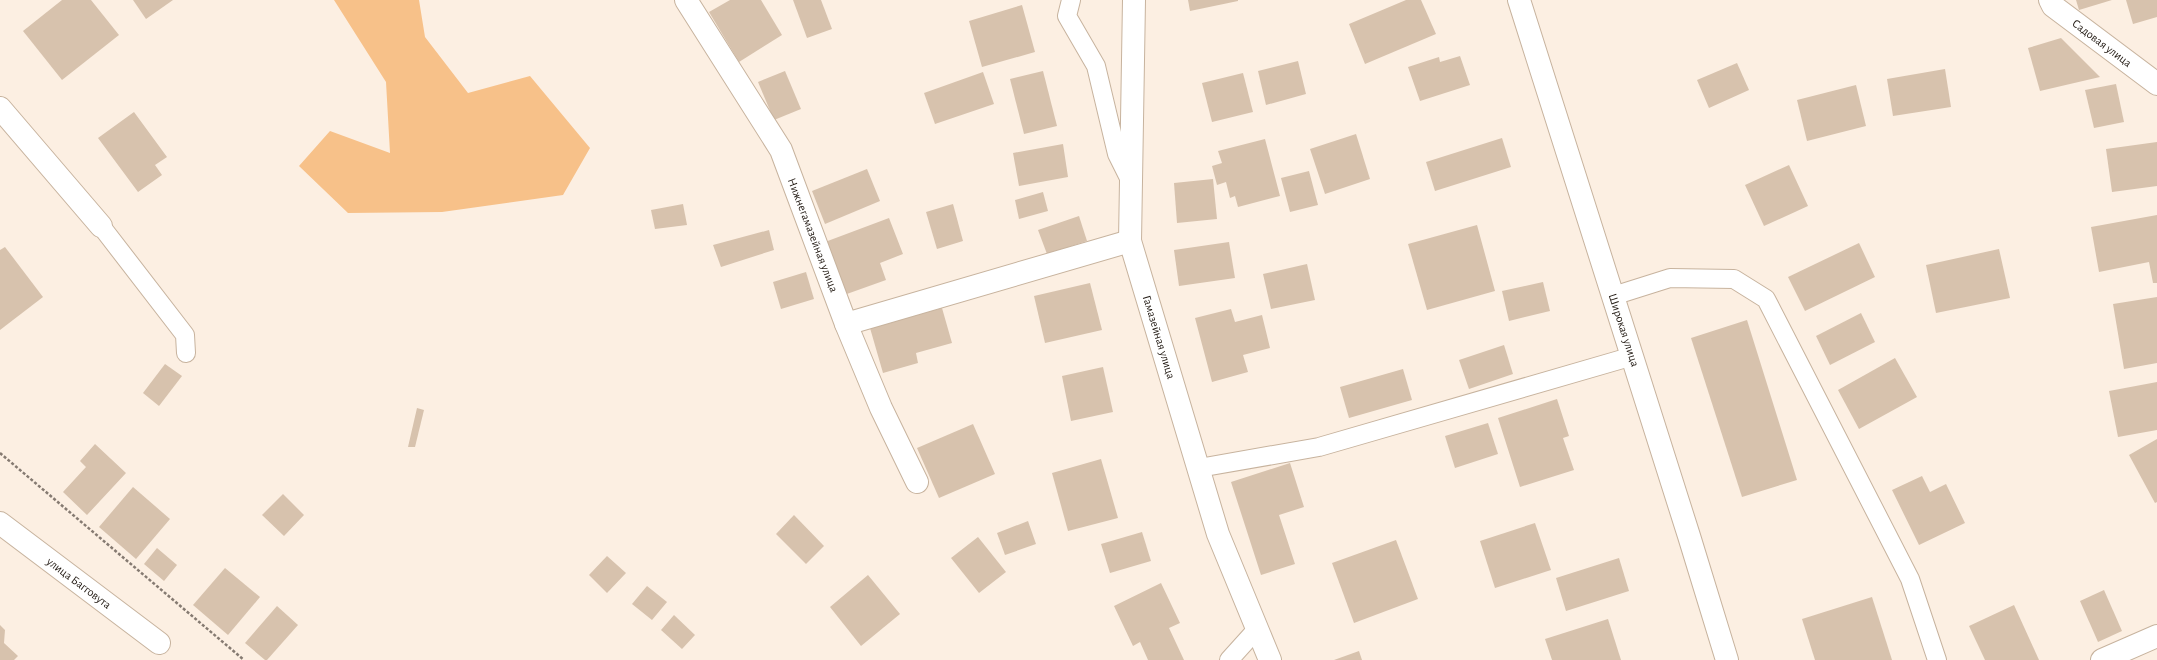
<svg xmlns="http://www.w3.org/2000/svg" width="2157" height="660" font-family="'Alegreya Sans',sans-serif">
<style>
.green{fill:#f7c189}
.building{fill:#d7c2ad}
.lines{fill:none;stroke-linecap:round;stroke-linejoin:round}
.service-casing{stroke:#c7b39e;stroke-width:20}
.minor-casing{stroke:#c7b39e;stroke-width:24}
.tertiary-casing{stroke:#c7b39e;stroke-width:24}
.path{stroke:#857a71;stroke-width:2.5;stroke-dasharray:3 2;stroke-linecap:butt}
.service{stroke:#fff;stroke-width:18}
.minor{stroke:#fff;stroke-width:22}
.tertiary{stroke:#fff;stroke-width:22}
.labels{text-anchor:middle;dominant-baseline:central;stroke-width:3;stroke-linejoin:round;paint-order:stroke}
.street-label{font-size:12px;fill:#211912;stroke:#fff}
</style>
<rect width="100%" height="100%" fill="#fcefe2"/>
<polygon class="green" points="334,0 419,0 425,37 468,93 530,76 590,148 563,195 442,212 348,213 299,166 330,131 390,153 386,82"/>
<g class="building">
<polygon points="62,0 91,0 119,35 62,80 23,31"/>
<polygon points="133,0 173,0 146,19"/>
<polygon points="730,0 761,0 782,35 739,62 709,12"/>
<polygon points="793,0 821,0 832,29 807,38"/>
<polygon points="1188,0 1238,0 1238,1 1190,11"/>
<polygon points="1406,0 1421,0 1436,34 1365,64 1349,24"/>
<polygon points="2076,0 2112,0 2079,10"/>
<polygon points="2126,0 2157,0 2157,17 2133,24"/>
<polygon points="1022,5 1035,52 982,67 969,21"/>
<polygon points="2061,38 2100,77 2040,91 2028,48"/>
<polygon points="1460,56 1470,85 1420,101 1408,67 1439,57 1440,62"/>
<polygon points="1298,61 1306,94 1266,105 1258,71"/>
<polygon points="1737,63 1749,90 1709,108 1697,80"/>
<polygon points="1945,69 1951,107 1893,116 1887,79"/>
<polygon points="785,71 801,109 774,120 758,82"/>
<polygon points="1043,71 1057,126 1024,134 1010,79"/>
<polygon points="983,72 994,104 935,124 924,93"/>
<polygon points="1243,73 1253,112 1212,122 1202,83"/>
<polygon points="2116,84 2124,122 2094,128 2085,90"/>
<polygon points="1856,85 1866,126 1807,141 1797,100"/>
<polygon points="134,112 167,157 155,165 162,175 138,192 98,138"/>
<polygon points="1356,134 1370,179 1325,194 1310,149"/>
<polygon points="1502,138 1511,167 1435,191 1426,162"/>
<polygon points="1265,139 1280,196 1238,207 1235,196 1230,198 1226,182 1217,185 1212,166 1222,163 1218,151"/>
<polygon points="2157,142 2157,186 2112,192 2106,149"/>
<polygon points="1063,144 1068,177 1019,186 1013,153"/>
<polygon points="1789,165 1808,206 1764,226 1745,185"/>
<polygon points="867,169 880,201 825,224 812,191"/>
<polygon points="1309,171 1318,205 1290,212 1281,178"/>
<polygon points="1213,179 1217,219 1177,223 1174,183"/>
<polygon points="1043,192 1048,211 1019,219 1015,200"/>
<polygon points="683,204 687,225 655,229 651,210"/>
<polygon points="953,204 963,241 937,249 926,212"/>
<polygon points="2157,215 2157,283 2153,283 2149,262 2099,272 2091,227"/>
<polygon points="1079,216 1087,241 1047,254 1038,230"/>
<polygon points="889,218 903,254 880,263 886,280 844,295 825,242"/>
<polygon points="1477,225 1495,291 1427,310 1408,244"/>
<polygon points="769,230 774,250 721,267 713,245"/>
<polygon points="1229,242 1235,278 1179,286 1174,250"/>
<polygon points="1859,243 1875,277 1805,311 1788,277"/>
<polygon points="5,247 43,297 0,330 0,250"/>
<polygon points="1999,249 2010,298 1936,313 1926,265"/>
<polygon points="1307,264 1315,300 1271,309 1263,274"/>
<polygon points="806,272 814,299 781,309 773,282"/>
<polygon points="1543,282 1550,311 1509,321 1502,291"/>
<polygon points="1090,283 1102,330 1045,343 1034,296"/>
<polygon points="2157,297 2157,363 2124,369 2113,304"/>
<polygon points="942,308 952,343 916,353 918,363 883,373 870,328"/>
<polygon points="1231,309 1235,322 1262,315 1270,348 1243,355 1248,372 1212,382 1195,318"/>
<polygon points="1861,313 1875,342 1830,365 1816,336"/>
<polygon points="1747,320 1797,480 1742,497 1691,338"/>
<polygon points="1504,345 1513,374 1469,389 1459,360"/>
<polygon points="1895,358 1917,397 1859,429 1838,390"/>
<polygon points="165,364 182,376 159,406 143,393"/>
<polygon points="1103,367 1113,412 1071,421 1062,376"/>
<polygon points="1403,369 1412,400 1349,418 1340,387"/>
<polygon points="2157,382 2157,430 2118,437 2109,391"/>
<polygon points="1557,399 1569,436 1563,438 1574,470 1520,487 1498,418"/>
<polygon points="417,408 424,410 415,447 408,447"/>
<polygon points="1488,423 1498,454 1455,468 1445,436"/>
<polygon points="973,424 995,474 939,498 917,448"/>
<polygon points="2157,439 2157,502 2155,503 2129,455"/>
<polygon points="95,444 126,473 87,515 63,492 86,467 80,461"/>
<polygon points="1101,459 1118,518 1068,531 1052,473"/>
<polygon points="1290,463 1304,507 1279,515 1295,564 1261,575 1231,482"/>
<polygon points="1922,476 1930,492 1946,484 1965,523 1919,545 1892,490"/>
<polygon points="133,487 170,519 136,559 99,527"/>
<polygon points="283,494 304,515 284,536 262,515"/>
<polygon points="794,515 824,546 806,564 776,534"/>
<polygon points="1028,521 1036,544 1005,555 997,533"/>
<polygon points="1535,523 1551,570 1495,588 1480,541"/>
<polygon points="1142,532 1151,561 1110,573 1101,544"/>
<polygon points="978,537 1006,572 979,593 951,558"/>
<polygon points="1396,540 1418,599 1354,623 1332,563"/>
<polygon points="157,548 177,565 164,581 144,564"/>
<polygon points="607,556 626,573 607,593 589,575"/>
<polygon points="1619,558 1629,591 1566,611 1556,578"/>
<polygon points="225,568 260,597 228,635 193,605"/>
<polygon points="868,575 900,614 861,646 830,607"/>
<polygon points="1161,583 1180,623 1169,628 1184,660 1148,660 1140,642 1133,646 1114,606"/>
<polygon points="647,586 667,602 652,620 632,604"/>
<polygon points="2104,590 2122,631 2098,642 2080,601"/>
<polygon points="1872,597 1892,660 1815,660 1802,619"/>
<polygon points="2014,605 2039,660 1985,660 1969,626"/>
<polygon points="277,606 298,625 267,660 265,660 245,643"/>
<polygon points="674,615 695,635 682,649 661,630"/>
<polygon points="1608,619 1621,660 1552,660 1545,639"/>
<polygon points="0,625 5,630 4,643 18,656 14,660 0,660"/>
<polygon points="1359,651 1362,660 1334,660"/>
</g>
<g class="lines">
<defs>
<g id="service">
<polyline points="1071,0 1067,16 1096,66 1117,154 1131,182"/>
<polyline points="101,226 185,335 186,353"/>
<polyline points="1613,296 1670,278 1734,279 1766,299 1910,579 1937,660"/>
<polyline points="1199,468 1319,447 1633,356"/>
<polyline points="1229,660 1257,629"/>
</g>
<g id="minor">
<polyline points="686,0 781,150 846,324 881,408 917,482"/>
<polyline points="1134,0 1130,241 1218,534 1270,660"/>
<polyline points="2050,0 2053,6 2157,84"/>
<polyline points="0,108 101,226"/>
<polyline points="846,324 1130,241"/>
<polyline points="0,523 159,643"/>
<polyline points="2102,660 2157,636"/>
</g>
<polyline id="tertiary" points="1519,0 1689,536 1727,660"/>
</defs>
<use href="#service" class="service-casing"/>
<use href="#minor" class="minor-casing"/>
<use href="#tertiary" class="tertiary-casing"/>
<polyline class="path" points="0,453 244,660"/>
<use href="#service" class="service"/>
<use href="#minor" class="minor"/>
<use href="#tertiary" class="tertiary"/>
</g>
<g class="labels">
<g class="street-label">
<text transform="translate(2102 43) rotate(37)">Садовая улица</text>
<text transform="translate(813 235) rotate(69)">Нижнегамазейная улица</text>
<text transform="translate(1624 330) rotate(72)">Широкая улица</text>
<text transform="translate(1159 337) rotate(73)">Гамазейная улица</text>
<text transform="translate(79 583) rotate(37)">улица Багговута</text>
</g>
</g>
</svg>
